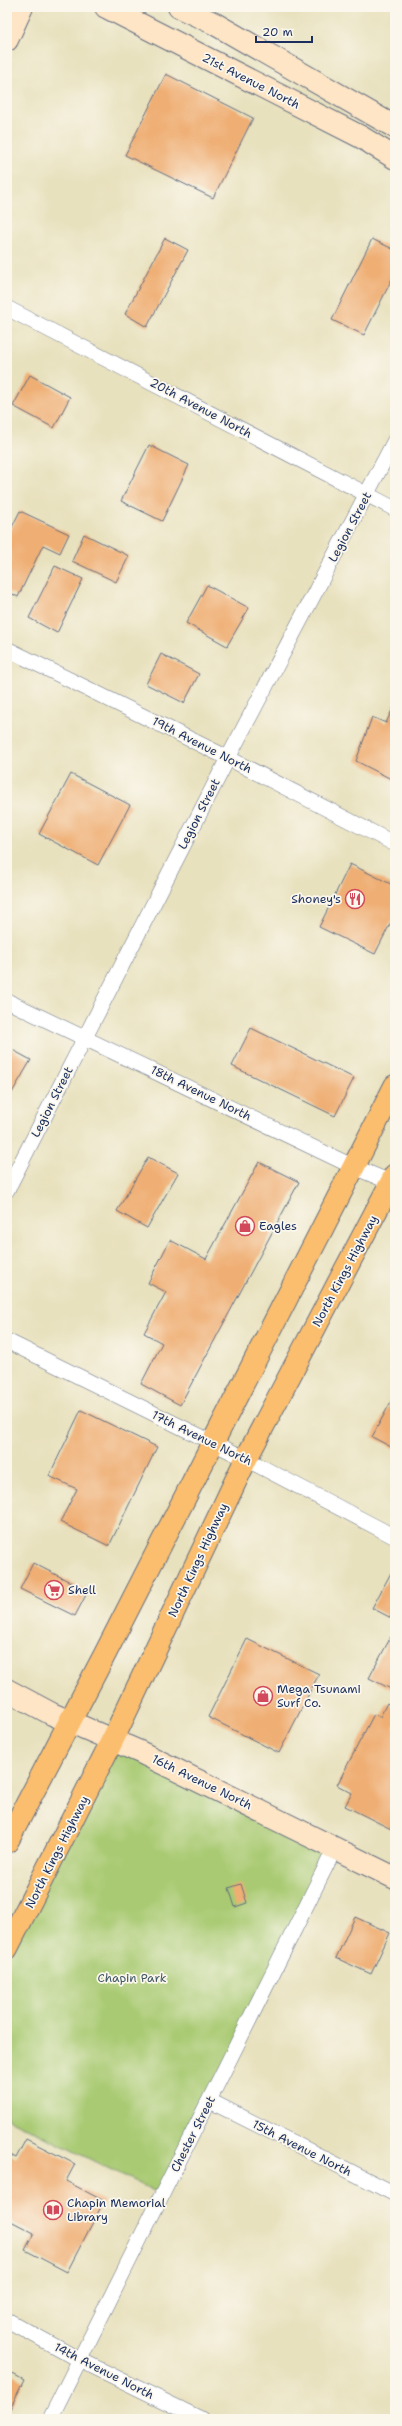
<svg xmlns="http://www.w3.org/2000/svg" width="402" height="2426" font-family="'Shantell Sans',sans-serif">
<style>
.green{fill:#a9ca72;stroke:#627c68}
.building{fill:#efae73}
.lines{fill:none;stroke-linecap:round;stroke-linejoin:round}
.street-casing{stroke:#636d80;stroke-width:16}
.secondary-casing{stroke:#636d80;stroke-width:24}
.primary-casing{stroke:#636d80;stroke-width:24}
.street{stroke:#fff;stroke-width:15}
.secondary{stroke:#fde5c5;stroke-width:22}
.primary{stroke:#fbbe6e;stroke-width:22}
.labels{text-anchor:middle;dominant-baseline:central;stroke-width:3.5;stroke-linejoin:round;paint-order:stroke}
.street-label{font-size:12px;fill:#1b2f5e;stroke:#fbf7ec}
.poi-label{font-size:12px;fill:#1b2f5e;stroke:#fbf7ec;text-anchor:start}
.park-label{font-size:12px;fill:#3e5663;stroke:#fbf7ec}
</style>
<rect width="100%" height="100%" fill="#fbf7ec"/>
<filter id="ink" filterUnits="userSpaceOnUse"><feTurbulence type="fractalNoise" baseFrequency=".025" numOctaves="2"/><feDisplacementMap in="SourceGraphic" scale="8" xChannelSelector="R" yChannelSelector="G"/><feConvolveMatrix kernelMatrix="1 2 1 2 8 2 1 2 1" color-interpolation-filters="sRGB"/></filter>
<filter id="wash" filterUnits="userSpaceOnUse"><feTurbulence type="fractalNoise" baseFrequency=".012" numOctaves="4" result="noise"/><feDisplacementMap in="SourceGraphic" scale="16" xChannelSelector="R" yChannelSelector="G"/><feGaussianBlur stdDeviation="0.9" result="paint"/><feColorMatrix in="noise" values="0 0 0 0 0 0 0 0 0 0 0 0 0 0 0 0 0 1.4 0 .05"/><feComposite in="paint" operator="in"/></filter>
<g filter="url(#wash)">
<rect width="100%" height="100%" fill="#e8e1be"/>
<polygon class="green" points="113,1739 335,1848 162,2195 7,2118 7,1948"/>
<g id="blocks">
<g class="building">
<polygon points="166,74 253,118 213,198 125,155"/>
<polygon points="165,238 188,250 147,327 125,314"/>
<polygon points="372,239 395,250 395,273 364,335 332,320"/>
<polygon points="30,375 70,397 54,428 13,406"/>
<polygon points="149,445 189,465 162,521 121,501"/>
<polygon points="20,511 69,534 60,553 43,545 18,597 7,591 7,537"/>
<polygon points="84,534 129,556 116,582 72,561"/>
<polygon points="55,566 83,579 57,633 29,618"/>
<polygon points="207,585 249,608 227,646 186,623"/>
<polygon points="161,654 199,674 184,703 146,684"/>
<polygon points="395,704 395,781 356,761 372,717 386,723"/>
<polygon points="71,774 130,805 98,865 39,834"/>
<polygon points="350,864 395,886 395,914 375,954 319,927"/>
<polygon points="251,1028 354,1078 335,1116 232,1066"/>
<polygon points="7,1047 31,1060 10,1096 7,1094"/>
<polygon points="148,1157 178,1173 147,1228 117,1211"/>
<polygon points="259,1162 299,1182 180,1405 141,1384 162,1343 144,1333 166,1292 148,1283 170,1240 206,1259"/>
<polygon points="395,1394 395,1449 372,1437"/>
<polygon points="81,1410 157,1447 109,1546 60,1522 77,1489 49,1476"/>
<polygon points="33,1563 88,1591 75,1616 20,1589"/>
<polygon points="392,1571 395,1573 395,1620 372,1608"/>
<polygon points="395,1629 395,1691 369,1678"/>
<polygon points="247,1639 319,1674 279,1753 208,1717"/>
<polygon points="387,1703 395,1708 395,1831 345,1806 352,1793 337,1785 374,1714 380,1717"/>
<polygon points="241,1884 247,1903 235,1907 229,1888"/>
<polygon points="355,1917 390,1933 371,1974 336,1958"/>
<polygon points="26,2139 75,2164 66,2181 104,2201 67,2272 25,2250 34,2233 7,2219 7,2153 16,2158"/>
<polygon points="7,2371 24,2380 7,2415"/>
</g>
</g>
</g>
<g filter="url(#ink)">
<use href="#blocks" fill-opacity="0" stroke="#636d80" stroke-width="1"/>
<g class="lines">
<defs>
<g id="street">
<polyline points="7,308 395,509"/>
<polyline points="7,649 228,758 395,844"/>
<polyline points="7,1001 354,1167 395,1184"/>
<polyline points="7,1190 228,758 395,440"/>
<polyline points="7,1341 246,1459 395,1537"/>
<polyline points="210,2101 395,2194"/>
<polyline points="7,2320 80,2360 201,2419"/>
<polyline points="50,2419 335,1848"/>
</g>
<g id="secondary">
<polyline points="106,7 361,137 395,158"/>
<polyline points="179,7 215,24 395,127"/>
<polyline points="7,40 22,7"/>
<polyline points="7,1690 52,1714 140,1752 395,1878"/>
</g>
<g id="primary">
<polyline points="7,1842 106,1652 395,1086"/>
<polyline points="7,1948 113,1739 246,1459 395,1175"/>
</g>
</defs>
<use href="#street" class="street-casing"/>
<use href="#secondary" class="secondary-casing"/>
<use href="#primary" class="primary-casing"/>
<use href="#street" class="street"/>
<use href="#secondary" class="secondary"/>
<use href="#primary" class="primary"/>
</g>
</g>
<defs>
<symbol id="restaurant-ring" viewBox="-11 -11 22 22"><circle r="9.5" fill="#fbf7ec" stroke="#d1495b" stroke-width="1.5"/><path d="M-5-6h1v4h1v-4h1v4h1v-4h1v5L-1.5 .5V6h-2V.5L-5-1ZM5-6V6H3V1.5H1.5Q1.5-4 5-6Z" fill="#d1495b"/></symbol>
<symbol id="shop-ring" viewBox="-11 -11 22 22"><circle r="9.5" fill="#fbf7ec" stroke="#d1495b" stroke-width="1.5"/><path d="M-5-2.5h2.3a2.7 3.5 0 0 1 5.4 0H5L5.5 6h-11ZM-1.5-2.5h3a1.5 2.3 0 0 0-3 0Z" fill="#d1495b"/></symbol>
<symbol id="supermarket-ring" viewBox="-11 -11 22 22"><circle r="9.5" fill="#fbf7ec" stroke="#d1495b" stroke-width="1.5"/><path d="M-6-5.5h2.5l.6 2H6L4.5 2H-2.5L-4.4-4H-6ZM-1.5 3.2a1.3 1.3 0 1 0 .1 0ZM3 3.2a1.3 1.3 0 1 0 .1 0Z" fill="#d1495b"/></symbol>
<symbol id="library-ring" viewBox="-11 -11 22 22"><circle r="9.5" fill="#fbf7ec" stroke="#d1495b" stroke-width="1.5"/><path d="M-6-4Q-3-5.5-.7-3.5V5Q-3 3-6 4ZM6-4Q3-5.5 .7-3.5V5Q3 3 6 4Z" fill="#d1495b"/></symbol>
</defs>
<g fill-rule="evenodd">
<use href="#restaurant-ring" x="344" y="888" width="22" height="22"/>
<use href="#shop-ring" x="234" y="1215" width="22" height="22"/>
<use href="#supermarket-ring" x="43" y="1579" width="22" height="22"/>
<use href="#shop-ring" x="252" y="1685" width="22" height="22"/>
<use href="#library-ring" x="42" y="2199" width="22" height="22"/>
</g>
<g class="labels">
<g class="street-label">
<text transform="translate(251 81) rotate(27)">21st Avenue North</text>
<text transform="translate(201 408) rotate(28)">20th Avenue North</text>
<text transform="translate(350 527) rotate(-62)">Legion Street</text>
<text transform="translate(202 745) rotate(27)">19th Avenue North</text>
<text transform="translate(199 814) rotate(-63)">Legion Street</text>
<text transform="translate(201 1093) rotate(26)">18th Avenue North</text>
<text transform="translate(52 1102) rotate(-63)">Legion Street</text>
<text transform="translate(345 1271) rotate(-62)">North Kings Highway</text>
<text transform="translate(202 1438) rotate(26)">17th Avenue North</text>
<text transform="translate(198 1560) rotate(-65)">North Kings Highway</text>
<text transform="translate(202 1782) rotate(26)">16th Avenue North</text>
<text transform="translate(57 1852) rotate(-63)">North Kings Highway</text>
<text transform="translate(193 2134) rotate(-63)">Chester Street</text>
<text transform="translate(302 2148) rotate(27)">15th Avenue North</text>
<text transform="translate(104 2371) rotate(27)">14th Avenue North</text>
</g>
<g class="poi-label">
<text x="341" y="899" text-anchor="end">Shoney's</text>
<text x="259" y="1226">Eagles</text>
<text x="68" y="1590">Shell</text>
<text x="277" y="1689">Mega Tsunami<tspan x="277" dy="14">Surf Co.</tspan></text>
<text x="67" y="2203">Chapin Memorial<tspan x="67" dy="14">Library</tspan></text>
</g>
<g class="park-label">
<text x="132" y="1978">Chapin Park</text>
</g>
</g>
<rect width="402" height="2426" fill="none" stroke="#fbf7ec" stroke-width="24"/>
<path d="M256 36v6h56v-6" fill="none" stroke="#1b2f5e" stroke-width="2"/>
<text x="262" y="36" font-size="12" fill="#1b2f5e" stroke="#fbf7ec" stroke-width="3" paint-order="stroke">20 m</text>
</svg>
